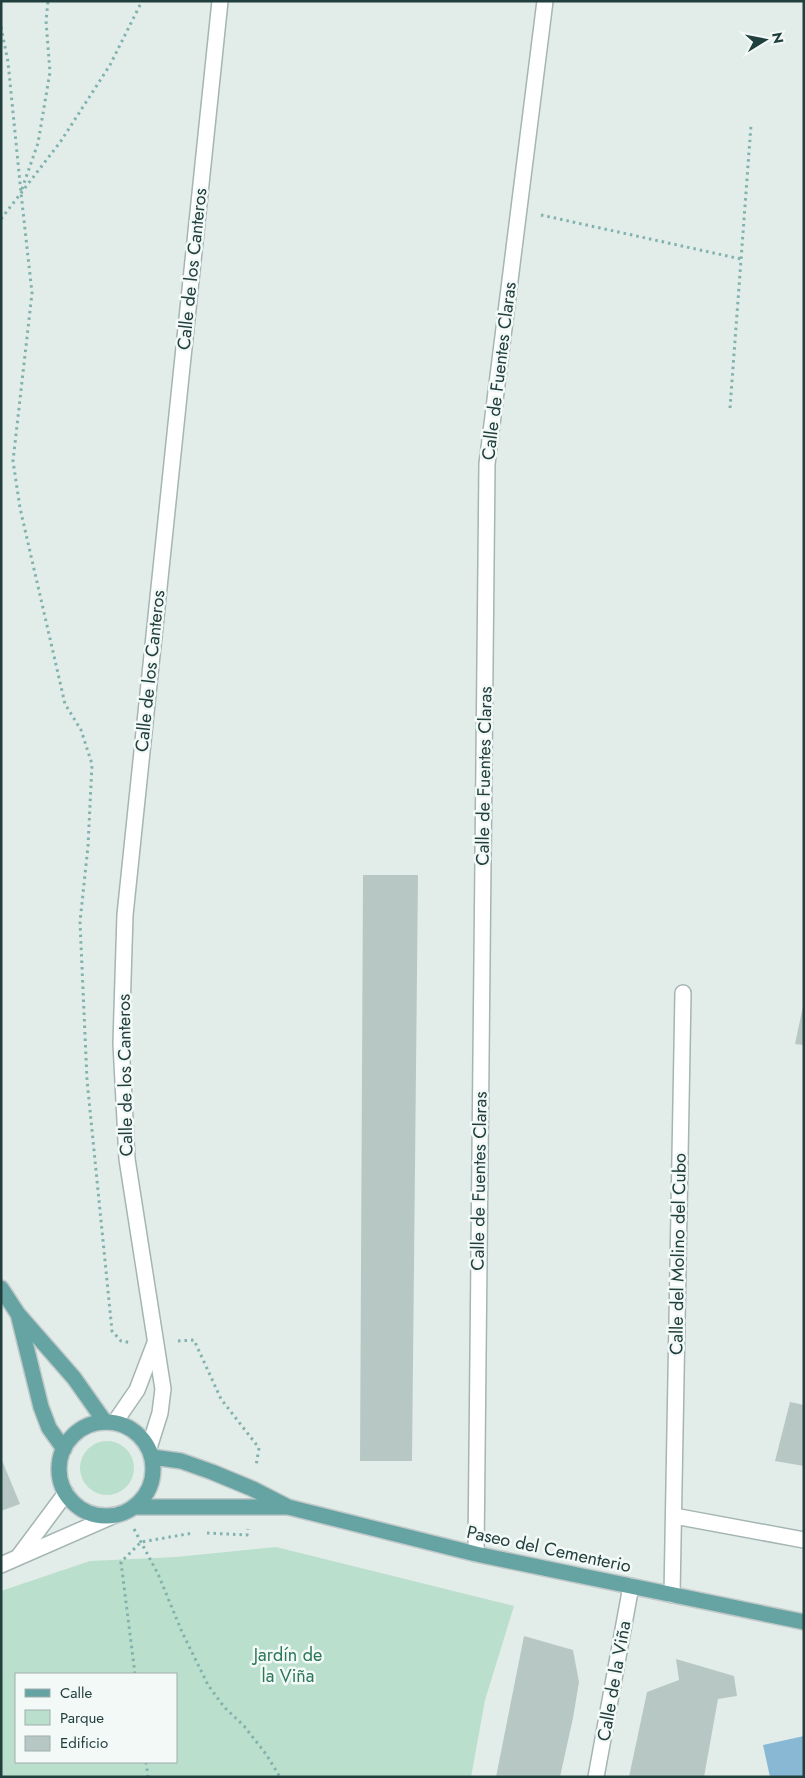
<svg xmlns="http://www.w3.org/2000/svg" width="805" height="1778" font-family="Jost,sans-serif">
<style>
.green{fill:#badfcc;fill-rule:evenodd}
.water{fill:#88b8d4}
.building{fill:#b7c8c4}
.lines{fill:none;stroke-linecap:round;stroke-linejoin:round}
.minor-casing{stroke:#a4b5b3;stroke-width:18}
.major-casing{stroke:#c1c9c9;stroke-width:18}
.path{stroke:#81b2ad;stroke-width:3;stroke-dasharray:2.5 4;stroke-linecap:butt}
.minor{stroke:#fff;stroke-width:15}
.major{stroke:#65a4a2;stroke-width:15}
.labels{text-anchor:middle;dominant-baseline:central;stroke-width:5;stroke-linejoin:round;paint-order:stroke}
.street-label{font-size:18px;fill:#213f3d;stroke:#f3f9f7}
.park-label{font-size:18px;fill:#2a7759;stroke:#f3f9f7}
</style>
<rect width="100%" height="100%" fill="#e2edea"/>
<g class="green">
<circle cx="107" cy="1468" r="27"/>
<path d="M 276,1547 L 514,1606 L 485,1700 L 471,1777 L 1,1777 L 1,1591 L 90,1561 L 176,1557 ZM 16,1674 L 176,1674 L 176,1762 L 16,1762 Z"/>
</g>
<polygon class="water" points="804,1736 804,1777 770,1777 763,1745"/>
<g class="building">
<polygon points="363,875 418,875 412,1461 360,1461"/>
<polygon points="803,1006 804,1006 804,1045 795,1044"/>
<polygon points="790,1402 804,1405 804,1466 775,1461"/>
<polygon points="1,1458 20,1504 1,1511"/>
<polygon points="524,1636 573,1650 579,1682 573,1718 560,1777 496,1777"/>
<polygon points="676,1659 734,1676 737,1696 718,1699 704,1777 629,1777 647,1692 679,1680"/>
</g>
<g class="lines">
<defs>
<g id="minor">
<polyline points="115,1422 137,1390 155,1343"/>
<polyline points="149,1448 160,1413 163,1389 127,1159 121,1043 125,915 220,1"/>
<polyline points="674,1516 804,1540"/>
<polyline points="476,1554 487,464 545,1"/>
<polyline points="19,1556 66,1493"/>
<polyline points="1,1565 115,1515"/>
<polyline points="672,1595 683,993"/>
<polyline points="596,1777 631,1586"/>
</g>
<g id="major">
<polyline points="1,1288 18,1314 74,1378 105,1422"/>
<polyline points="19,1318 41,1407 49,1428 64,1449"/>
<circle cx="106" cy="1469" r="47"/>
<polyline points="152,1457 181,1461 212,1472 253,1489 288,1507 476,1554 804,1622"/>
<polyline points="134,1507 286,1507"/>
</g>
</defs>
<use href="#minor" class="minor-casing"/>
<use href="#major" class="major-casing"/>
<g class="path">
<polyline points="1,27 8,62 21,193 32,293 13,461 20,508 65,704 81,730 92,764 88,846 80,922 87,1080 112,1331 121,1341 132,1343"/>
<polyline points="22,189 38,143 50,72 46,21 48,1"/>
<polyline points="541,215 741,259"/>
<polyline points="1,219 61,141 110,65 142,1"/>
<polyline points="730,408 751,125"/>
<polyline points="178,1341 194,1340 221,1399 259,1448 256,1466"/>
<polyline points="134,1529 158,1574 182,1632 208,1685 224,1707 244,1726 266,1754 280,1777"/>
<polyline points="207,1533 247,1535 248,1529"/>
<polyline points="135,1674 121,1562 141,1542 193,1533"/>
<polyline points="146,1762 148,1777"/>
</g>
<use href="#minor" class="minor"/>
<use href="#major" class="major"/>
</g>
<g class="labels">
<g class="street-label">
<text transform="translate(192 269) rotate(-84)">Calle de los Canteros</text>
<text transform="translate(499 371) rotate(-83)">Calle de Fuentes Claras</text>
<text transform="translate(150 671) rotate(-84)">Calle de los Canteros</text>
<text transform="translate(484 776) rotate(-89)">Calle de Fuentes Claras</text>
<text transform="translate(125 1075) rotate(-91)">Calle de los Canteros</text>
<text transform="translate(479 1181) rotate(-89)">Calle de Fuentes Claras</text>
<text transform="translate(678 1254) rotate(-89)">Calle del Molino del Cubo</text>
<text transform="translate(549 1549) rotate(12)">Paseo del Cementerio</text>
<text transform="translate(614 1681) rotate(-80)">Calle de la Viña</text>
</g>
<g class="park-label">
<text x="288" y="1655">Jardín de<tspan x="288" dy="21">la Viña</tspan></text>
</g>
</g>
<rect width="805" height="1778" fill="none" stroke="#213f3d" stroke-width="5"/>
<rect x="15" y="1673" width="162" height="90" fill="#f3f9f7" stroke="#9fafad"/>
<rect x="25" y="1689" width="25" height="8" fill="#65a4a2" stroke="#9fafad"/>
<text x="60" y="1698" font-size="15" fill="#213f3d">Calle</text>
<rect x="25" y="1710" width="25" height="15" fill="#badfcc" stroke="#9fafad"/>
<text x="60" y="1723" font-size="15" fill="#213f3d">Parque</text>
<rect x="25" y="1736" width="25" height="15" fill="#b7c8c4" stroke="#9fafad"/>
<text x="60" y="1748" font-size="15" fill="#213f3d">Edificio</text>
<g transform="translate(765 40) rotate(80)" stroke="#f3f9f7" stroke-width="4" paint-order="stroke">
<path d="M0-4L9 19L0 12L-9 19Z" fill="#213f3d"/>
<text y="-8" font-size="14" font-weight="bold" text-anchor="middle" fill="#213f3d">N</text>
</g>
</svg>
